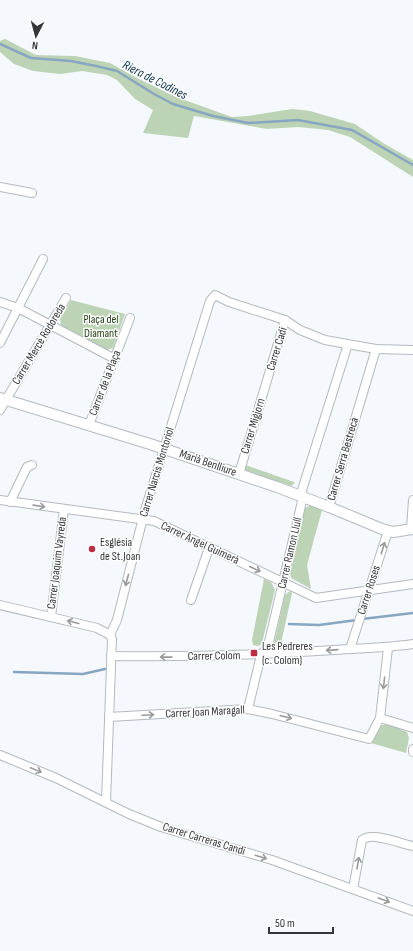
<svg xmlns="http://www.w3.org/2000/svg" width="413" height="951" font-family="'Sofia Sans Condensed',sans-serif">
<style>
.green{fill:#bdd3b5}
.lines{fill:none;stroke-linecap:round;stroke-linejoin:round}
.stream{stroke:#87a6c1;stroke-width:2.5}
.minor-casing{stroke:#b4b9bf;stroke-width:10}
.tertiary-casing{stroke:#b4b9bf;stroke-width:12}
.minor{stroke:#fff;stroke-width:8}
.tertiary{stroke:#fff;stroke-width:10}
.oneway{stroke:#9a9a9c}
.poi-dot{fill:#be2d44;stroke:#fff;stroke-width:1.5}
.labels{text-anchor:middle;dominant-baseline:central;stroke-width:3;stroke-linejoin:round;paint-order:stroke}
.park-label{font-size:12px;fill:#193809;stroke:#fff}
.street-label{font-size:12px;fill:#343639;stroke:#fff}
.poi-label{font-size:12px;fill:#343639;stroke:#fff;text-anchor:start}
.water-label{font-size:13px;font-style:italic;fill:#0c324e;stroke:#fff}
</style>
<rect width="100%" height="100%" fill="#f5f9fe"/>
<g class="green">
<polygon points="5,39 36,55 75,56 110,63 137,78 176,97 232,117 248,116 292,109 310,111 355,124 383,143 413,160 413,177 350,137 328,130 298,127 267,129 194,116 188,138 143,133 153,110 135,99 117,80 107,75 82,71 60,74 33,71 14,64 0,52 0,41"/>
<polygon points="71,300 125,314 113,348 107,350 61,325 60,319"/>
<polygon points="245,465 294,482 295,483 291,486 247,471 244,468"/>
<polygon points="311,505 322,510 307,565 311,589 291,578 290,572 305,508"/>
<polygon points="264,579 271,582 275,590 262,643 259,646 253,645 252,640"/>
<polygon points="290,591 292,593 280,648 277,648 274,644 285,595"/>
<polygon points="386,724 407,732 409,738 406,753 371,743 381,726"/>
</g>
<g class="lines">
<g class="stream">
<polyline points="0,44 31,58 71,61 96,66 117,71 154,94 173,104 213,116 248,123 298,120 352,130 413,165"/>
<polyline points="362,619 413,613"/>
<polyline points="289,624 319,625 357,620"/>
<polyline points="14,672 83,674 105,669"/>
</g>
<defs>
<g id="minor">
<polyline points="0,187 32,193"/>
<polyline points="0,302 18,308 115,359"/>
<polyline points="0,343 43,259"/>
<polyline points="0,410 66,298"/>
<polyline points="89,425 130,318"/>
<polyline points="239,474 285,320"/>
<polyline points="0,500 154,521 316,598 413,584"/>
<polyline points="10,502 27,467 32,465"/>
<polyline points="329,507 376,349"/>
<polyline points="411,529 413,500"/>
<polyline points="191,600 209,548"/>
<polyline points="0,605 97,628 110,635"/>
<polyline points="51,617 64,509"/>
<polyline points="350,649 388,531"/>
<path d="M 111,656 C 186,657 260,655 334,650 C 360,648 387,648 413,644"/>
<polyline points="248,709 261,655 268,646 303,497 302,490 348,344"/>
<polyline points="109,717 248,709 272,714 369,739 380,718 388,648"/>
<polyline points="380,718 413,728"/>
<polyline points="413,749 413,752"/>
<polyline points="0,755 56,778 129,814 161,827 272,860 413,911"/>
<polyline points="106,802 112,639 110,635 117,620 145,510 210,301 215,295 229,302 285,320 300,330 325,340 376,349 413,350"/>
<path d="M 353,889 L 362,840 C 372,831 400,844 413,846"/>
</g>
<polyline id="tertiary" points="0,398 150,444 277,487 329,507 382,529 393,532 413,529"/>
</defs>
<use href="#minor" class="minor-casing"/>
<use href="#tertiary" class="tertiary-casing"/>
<use href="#minor" class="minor"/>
<use href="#tertiary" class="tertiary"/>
</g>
<defs><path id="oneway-shaft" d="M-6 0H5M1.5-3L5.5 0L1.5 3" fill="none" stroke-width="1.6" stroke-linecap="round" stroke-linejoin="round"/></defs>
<g class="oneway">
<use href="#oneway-shaft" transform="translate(39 506) rotate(8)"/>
<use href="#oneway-shaft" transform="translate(383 548) rotate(-73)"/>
<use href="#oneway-shaft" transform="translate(255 569) rotate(25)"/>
<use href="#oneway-shaft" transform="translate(127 580) rotate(105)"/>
<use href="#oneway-shaft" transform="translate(73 622) rotate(-166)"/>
<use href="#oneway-shaft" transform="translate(332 650) rotate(176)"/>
<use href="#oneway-shaft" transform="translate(166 657) rotate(-179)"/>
<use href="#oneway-shaft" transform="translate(384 683) rotate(96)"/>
<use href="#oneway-shaft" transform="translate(148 715) rotate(-3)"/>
<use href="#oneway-shaft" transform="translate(286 717) rotate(15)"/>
<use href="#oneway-shaft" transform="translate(36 770) rotate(22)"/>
<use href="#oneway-shaft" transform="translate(261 857) rotate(17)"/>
<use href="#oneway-shaft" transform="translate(358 863) rotate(-80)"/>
<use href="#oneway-shaft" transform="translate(384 900) rotate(20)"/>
</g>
<g class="poi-dot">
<circle cx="92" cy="549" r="4"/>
<rect x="250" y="649" width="8" height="8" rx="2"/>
</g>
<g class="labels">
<g class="park-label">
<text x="101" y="319">Plaça del<tspan x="101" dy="14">Diamant</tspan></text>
</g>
<g class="street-label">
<text transform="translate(39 344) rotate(-59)">Carrer Mercè Rodoreda</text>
<text transform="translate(277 349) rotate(-73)">Carrer Cadí</text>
<text transform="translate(105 383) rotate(-69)">Carrer de la Plaça</text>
<text transform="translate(253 426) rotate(-73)">Carrer Migjorn</text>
<text transform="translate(343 459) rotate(-74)">Carrer Serra Bestrecà</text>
<text transform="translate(208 463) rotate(19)">Marià Benlliure</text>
<text transform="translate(157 472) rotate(-73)">Carrer Narcís Montoriol</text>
<text transform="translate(200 543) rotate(25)">Carrer Àngel Guimerà</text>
<text transform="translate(290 553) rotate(-77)">Carrer Ramon Llull</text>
<text transform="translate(57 563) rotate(-83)">Carrer Joaquim Vayreda</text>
<text transform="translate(369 590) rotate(-72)">Carrer Roses</text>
<text transform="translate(214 656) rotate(-1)">Carrer Colom</text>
<text transform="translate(205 712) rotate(-3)">Carrer Joan Maragall</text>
<text transform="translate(204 839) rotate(17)">Carrer Carreras Candi</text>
</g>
<g class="poi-label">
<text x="100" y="542">Església<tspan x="100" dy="14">de St.Joan</tspan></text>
<text x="262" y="646">Les Pedreres<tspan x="262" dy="14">(c. Colom)</tspan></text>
</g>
<g class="water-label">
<text transform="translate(155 80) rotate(27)">Riera de Codines</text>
</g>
</g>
<g transform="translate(36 36) rotate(186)" stroke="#ffffff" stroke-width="3" paint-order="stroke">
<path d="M0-3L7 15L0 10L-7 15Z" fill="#343639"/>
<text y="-6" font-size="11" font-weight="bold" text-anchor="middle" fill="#343639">N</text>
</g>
<path d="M269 927v6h64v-6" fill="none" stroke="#343639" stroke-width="2"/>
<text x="275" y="927" font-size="12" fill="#343639" stroke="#ffffff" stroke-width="3" paint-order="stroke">50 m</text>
</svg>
